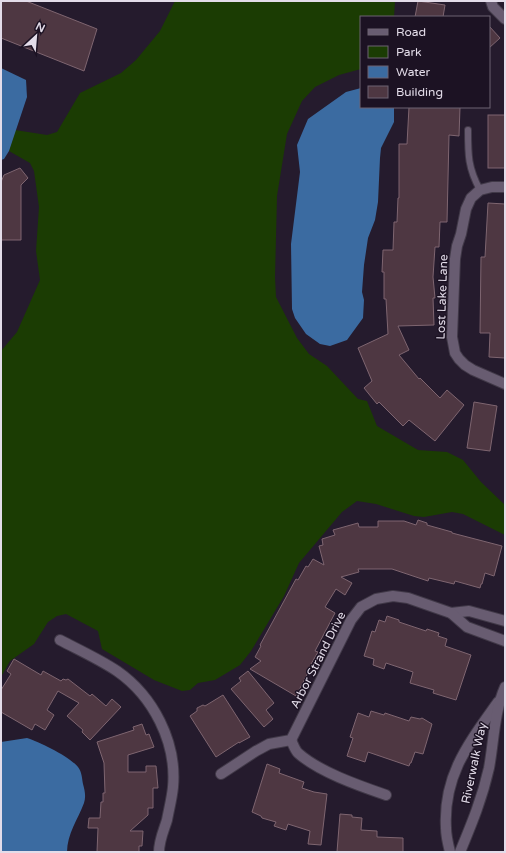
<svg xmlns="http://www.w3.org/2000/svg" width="506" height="853" font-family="'Varela Round',sans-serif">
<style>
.green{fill:#1b3c03}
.water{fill:#3b6ba1}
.building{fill:#4e3742;stroke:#7e6570}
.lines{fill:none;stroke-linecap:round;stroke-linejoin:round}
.service-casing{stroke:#413948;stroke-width:8}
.minor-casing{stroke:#413948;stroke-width:12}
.service{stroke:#685c71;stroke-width:6}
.minor{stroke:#685c71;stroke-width:10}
.labels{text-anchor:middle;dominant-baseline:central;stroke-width:3;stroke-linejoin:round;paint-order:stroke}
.street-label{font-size:12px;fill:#e3dce9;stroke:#1c1223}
</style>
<rect width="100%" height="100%" fill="#251b2d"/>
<polygon class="green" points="175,1 395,1 394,17 361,17 361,69 339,75 315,87 302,101 287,134 277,196 275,277 276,297 297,338 309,354 327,366 358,399 367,401 377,426 418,450 447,452 463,460 481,482 505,505 505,535 463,514 452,512 424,517 414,516 376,504 357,501 342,512 299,563 284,596 251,651 240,665 215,680 198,683 190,690 182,691 154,680 102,649 98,631 66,614 57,616 48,622 34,644 10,661 1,677 1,351 17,332 40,280 36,251 39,207 34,171 30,163 9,151 15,130 47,135 57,132 80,93 121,73 136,60 160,31"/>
<g class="water">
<polygon points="1,68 26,80 27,97 9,151 4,159 1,160"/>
<polygon points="361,88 361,107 394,107 394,122 381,148 380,158 378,202 375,220 368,238 364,265 362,292 364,300 363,318 347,340 330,346 320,344 306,334 295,318 292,309 291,244 300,172 297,145 308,119 346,92"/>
<path d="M 27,738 C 40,742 70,757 78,767 C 82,772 82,779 83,784 C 85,791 86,797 84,803 C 78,819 67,834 67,852 L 1,852 L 1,742 Z"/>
</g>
<g class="building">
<polygon points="1,1 26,1 97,29 84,71 1,38"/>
<polygon points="418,1 445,5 443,17 415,17"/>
<polygon points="489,26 500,38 489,48"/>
<polygon points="409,107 460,107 459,136 449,135 447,222 440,222 439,247 435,247 433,277 435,298 433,298 434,325 398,326 409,350 399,355 419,379 420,378 440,398 447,390 464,405 435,441 409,420 403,426 379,402 377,404 364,388 372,381 358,348 388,334 386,299 384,299 384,272 382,272 383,250 393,250 394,222 397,222 398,198 399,198 399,144 407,144"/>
<rect x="488" y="115" width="17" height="53"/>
<polygon points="20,168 28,178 21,185 21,240 1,240 1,182 4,175"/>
<polygon points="488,203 505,204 505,358 489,357 490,333 480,333 481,257 485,257"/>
<polygon points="474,402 497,406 490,451 467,448"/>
<polygon points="418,520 427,523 427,525 452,532 452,533 502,546 494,576 485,573 482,584 481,584 480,588 455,581 454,584 429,578 428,581 392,569 358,569 359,572 341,577 352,583 345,595 336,589 325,607 335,613 315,651 318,652 311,664 312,665 296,696 250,669 261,661 255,657 261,646 260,645 296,579 298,580 306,566 308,567 313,559 324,565 319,546 323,545 322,539 335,535 333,530 358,523 359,527 378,527 378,521 404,521 416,525"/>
<polygon points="387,616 399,620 399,622 426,631 427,629 439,633 438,636 447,639 445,646 471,655 456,700 433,693 434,690 410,683 413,672 386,663 384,669 373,665 374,659 364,656 372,631 375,632 379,620 385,622"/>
<polygon points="14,659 41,675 43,671 61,681 63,679 66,680 68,679 90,696 92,694 106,706 112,699 121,707 90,740 82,732 83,730 67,716 79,703 58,691 47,710 54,715 45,730 35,724 32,730 1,712 1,690 11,674 7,671"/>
<polygon points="248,671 274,703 266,710 273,719 264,727 231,689 241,681 239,678"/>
<polygon points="223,695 250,737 239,743 239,742 216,757 190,716 197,711 197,708 203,705 205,706"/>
<polygon points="371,711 384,715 385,713 409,721 411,717 420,719 422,718 432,724 423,754 415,752 411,763 410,763 409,766 368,752 365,762 347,756 353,738 350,737 358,713 369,717"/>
<polygon points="142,724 146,735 149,734 154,747 128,755 128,772 146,772 146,766 156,766 158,788 153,788 153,808 148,808 148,815 130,831 143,831 142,846 139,846 139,852 97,852 98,828 88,828 89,818 100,818 101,802 103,802 103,793 105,793 104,763 97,742 134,730 133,727"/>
<polygon points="267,764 280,769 279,773 304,782 302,788 314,792 327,794 321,845 308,844 310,831 288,824 286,830 274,826 276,822 262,818 261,816 252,812"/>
<polygon points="340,814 352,815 352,817 362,818 361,830 377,831 377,837 403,838 403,852 337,852"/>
</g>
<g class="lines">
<defs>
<path id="service" d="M 468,130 C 468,155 468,168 480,190"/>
<g id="minor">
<polyline points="491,1 493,7 505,19"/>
<polyline points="505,187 492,187 480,190 471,198 466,209 461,234 457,246 455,259 452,337 455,353 459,359 465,365 473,370 505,384"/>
<polyline points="451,613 469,611 505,621"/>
<path d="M 60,640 C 79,650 99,659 117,671 C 153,696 177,742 173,787 C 172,798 169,809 167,820 C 164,830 159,840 159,852"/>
<path d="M 291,740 C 293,744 295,750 298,753 C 319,772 360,786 386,795"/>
<polyline points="221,774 256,751 269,744 291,740 351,620 361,607 376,599 393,596 408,598 451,613 467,627 505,641"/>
<path d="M 450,852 C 448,844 446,836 446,828 C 443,775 469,743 498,702"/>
<path d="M 460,852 C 472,823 482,799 489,768 C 494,741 494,712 505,687"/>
</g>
</defs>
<use href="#service" class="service-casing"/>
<use href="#minor" class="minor-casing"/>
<use href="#service" class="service"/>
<use href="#minor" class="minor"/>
</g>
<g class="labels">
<g class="street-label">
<text transform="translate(442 297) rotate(-88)">Lost Lake Lane</text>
<text transform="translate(318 660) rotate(-63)">Arbor Strand Drive</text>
<text transform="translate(474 763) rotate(-78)">Riverwalk Way</text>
</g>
</g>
<rect width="506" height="853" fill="none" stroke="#e3dce9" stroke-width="4"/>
<rect x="360" y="16" width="130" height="92" fill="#1c1223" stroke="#6c6372"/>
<rect x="368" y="29" width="20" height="6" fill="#685c71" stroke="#6c6372"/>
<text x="396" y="36" font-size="12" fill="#e3dce9">Road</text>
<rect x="368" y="46" width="20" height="12" fill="#1b3c03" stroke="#6c6372"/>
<text x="396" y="56" font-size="12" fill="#e3dce9">Park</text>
<rect x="368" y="66" width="20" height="12" fill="#3b6ba1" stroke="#6c6372"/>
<text x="396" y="76" font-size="12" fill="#e3dce9">Water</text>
<rect x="368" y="86" width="20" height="12" fill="#4e3742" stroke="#6c6372"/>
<text x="396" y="96" font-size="12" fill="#e3dce9">Building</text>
<g transform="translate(36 36) rotate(26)" stroke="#1c1223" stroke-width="3" paint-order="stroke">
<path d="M0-3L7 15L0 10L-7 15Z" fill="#e3dce9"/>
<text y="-6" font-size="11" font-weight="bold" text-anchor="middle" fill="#e3dce9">N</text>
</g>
</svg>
